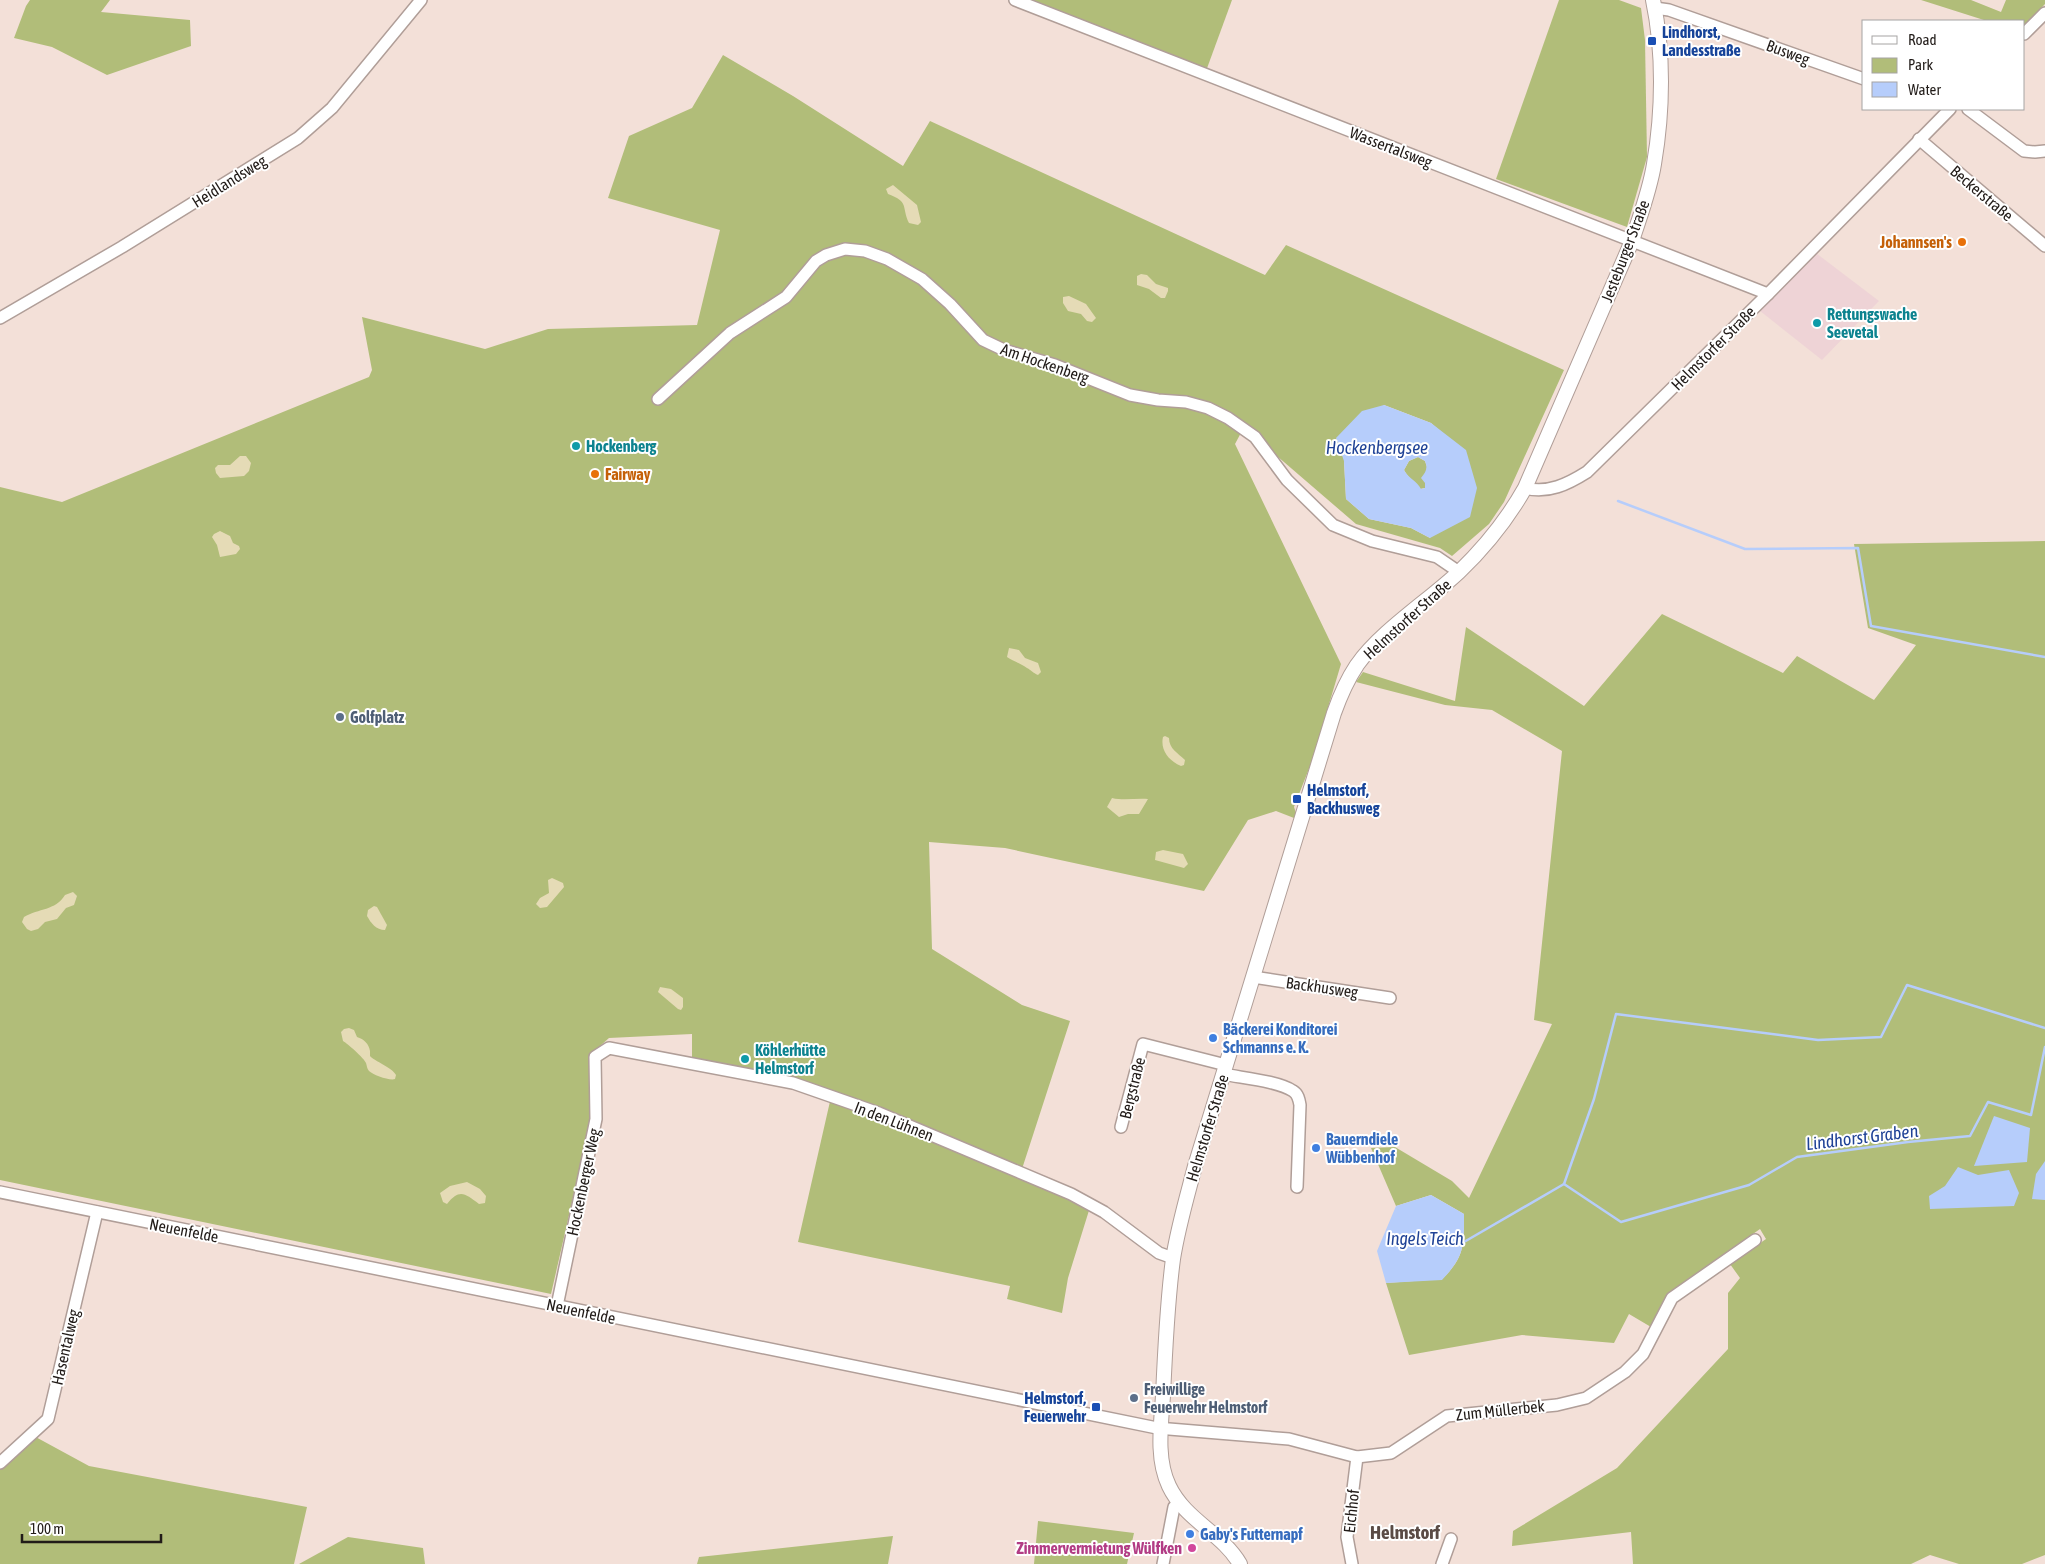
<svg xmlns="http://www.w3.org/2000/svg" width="2045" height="1564" font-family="'Asap Condensed',sans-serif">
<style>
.commercial{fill:#eed3d6}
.green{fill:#b1bd79;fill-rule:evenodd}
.sand{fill:#e5dbb6}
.water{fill:#b6cdfb;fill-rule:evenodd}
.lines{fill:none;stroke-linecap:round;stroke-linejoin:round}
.stream{stroke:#b6cdfb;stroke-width:2.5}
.minor-casing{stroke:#b09e98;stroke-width:14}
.major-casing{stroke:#b09e98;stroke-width:16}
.minor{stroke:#fff;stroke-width:11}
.major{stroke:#fff;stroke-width:14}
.transit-dot{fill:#1a4fb4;stroke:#fff;stroke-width:2}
.food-dot{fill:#e8710a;stroke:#fff;stroke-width:2}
.culture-dot{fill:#0f9aa8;stroke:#fff;stroke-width:2}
.service-dot{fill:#5c6f8a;stroke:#fff;stroke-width:2}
.shop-dot{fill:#3f7fe0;stroke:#fff;stroke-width:2}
.hotel-dot{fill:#d1479c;stroke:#fff;stroke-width:2}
.labels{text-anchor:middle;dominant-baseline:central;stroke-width:4;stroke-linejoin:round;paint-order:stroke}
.transit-label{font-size:16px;font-weight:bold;fill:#164399;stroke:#fff;text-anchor:start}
.street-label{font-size:16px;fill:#211b18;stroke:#fff}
.food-label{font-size:16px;font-weight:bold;fill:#c56008;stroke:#fff;text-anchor:end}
.culture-label{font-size:16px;font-weight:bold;fill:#0d838f;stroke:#fff;text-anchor:start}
.service-label{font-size:16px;font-weight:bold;fill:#4e5e75;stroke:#fff;text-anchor:start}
.shop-label{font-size:16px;font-weight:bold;fill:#366cbe;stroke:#fff;text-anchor:start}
.hotel-label{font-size:16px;font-weight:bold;fill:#b23c85;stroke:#fff;text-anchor:end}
.water-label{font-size:18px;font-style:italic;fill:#1f4296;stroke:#fff}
.quarter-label{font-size:19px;font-weight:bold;fill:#5a4b45;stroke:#fff}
</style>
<rect width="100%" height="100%" fill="#f3e0d8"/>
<polygon class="commercial" points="1812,250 1879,301 1822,360 1755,307"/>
<g class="green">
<polygon points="30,0 110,0 101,12 190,20 191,46 107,75 52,47 14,38 26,6"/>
<polygon points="1024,0 1232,0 1206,71"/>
<polygon points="1559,0 1619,0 1641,8 1645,40 1647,157 1627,227 1496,179"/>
<polygon points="1921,0 1971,0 2001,12 2006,0 2045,0 2045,4 2024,26 2024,21 1987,21"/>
<path d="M 723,55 L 793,96 L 903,166 L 930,121 L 1265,275 L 1286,245 L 1564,370 L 1504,502 L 1489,524 L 1452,556 L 1440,548 L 1356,524 L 1255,437 L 1243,429 L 1235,444 L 1341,664 L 1312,761 L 1294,807 L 1296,813 L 1294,818 L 1276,811 L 1248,820 L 1204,891 L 1005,848 L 929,842 L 932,949 L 1022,1005 L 1070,1021 L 1021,1172 L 1091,1204 L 1068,1278 L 1062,1313 L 1007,1299 L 1010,1286 L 798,1242 L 831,1097 L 792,1086 L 692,1068 L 692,1034 L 609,1038 L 590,1055 L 591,1119 L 551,1294 L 0,1180 L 0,487 L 62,502 L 369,377 L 372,370 L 362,317 L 485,349 L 548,329 L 697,325 L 720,230 L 608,198 L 629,136 L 692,108 ZM 1384,405 L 1431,423 L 1446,436 L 1430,538 L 1411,528 L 1369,519 L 1346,499 L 1344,461 Z"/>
<path d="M 1418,457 L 1425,461 L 1427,467 L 1425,488 L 1420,489 C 1415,482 1408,478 1404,470 L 1409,461 Z"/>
<path d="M 2045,541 L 2045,1555 L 2022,1564 L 1959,1564 L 1930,1555 L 1911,1564 L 1633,1564 L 1631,1532 L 1512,1546 L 1513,1531 L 1617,1468 L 1728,1349 L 1728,1293 L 1740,1278 L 1730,1264 L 1766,1239 L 1760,1229 L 1669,1293 L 1651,1327 L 1629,1314 L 1614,1343 L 1522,1335 L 1409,1355 L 1386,1283 L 1442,1279 C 1465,1257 1464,1244 1464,1214 L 1431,1195 L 1396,1206 L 1371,1148 L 1395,1147 L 1452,1181 L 1469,1198 L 1552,1024 L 1534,1020 L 1562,751 L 1492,710 L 1445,705 L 1356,682 L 1363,672 L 1455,701 L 1466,627 L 1584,706 L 1662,614 L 1783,673 L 1797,656 L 1874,700 L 1916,645 L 1868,628 L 1854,544 Z"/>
<polygon points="32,1435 89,1466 307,1507 294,1564 0,1564 0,1464"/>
<polygon points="1038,1521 1134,1533 1127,1564 1034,1564"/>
<polygon points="893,1536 888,1564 697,1564 699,1557"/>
<polygon points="348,1537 423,1548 425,1564 299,1564"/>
</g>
<g class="sand">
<path d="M 893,185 L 917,205 L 921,222 L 918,225 L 909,223 C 901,207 910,202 888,194 L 886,189 Z"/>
<polygon points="1141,274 1147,275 1156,284 1168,288 1168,291 1165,298 1161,298 1149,289 1137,285 1137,276"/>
<polygon points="1069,296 1086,304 1096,318 1092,322 1087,321 1081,314 1068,311 1063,303 1063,297"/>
<polygon points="240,456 246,456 251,463 249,471 244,476 220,478 216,473 215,468 218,465 230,465"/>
<polygon points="220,531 230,536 233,543 239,546 240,549 236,554 220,557 217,545 212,537 214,534"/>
<path d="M 1009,648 L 1019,650 L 1025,658 L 1038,663 L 1041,672 L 1038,675 C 1033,673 1031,670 1027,668 C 1021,663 1014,662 1007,657 Z"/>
<path d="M 1165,736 L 1169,738 C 1169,749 1178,753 1185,760 L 1184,765 L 1181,766 C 1169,761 1160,750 1163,737 Z"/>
<path d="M 1112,798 C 1124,801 1136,798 1148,799 L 1139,814 L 1128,814 L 1119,817 L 1107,807 Z"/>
<polygon points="1163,850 1183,854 1188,864 1184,868 1155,860 1156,852"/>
<polygon points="552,878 563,883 564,887 547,907 540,908 536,904 540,898 549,893 548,880"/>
<path d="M 73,892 L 77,896 L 74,905 L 66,908 L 57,919 L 45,922 L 38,929 L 31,931 L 27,929 L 22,922 L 24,917 C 39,908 55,911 65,895 Z"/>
<path d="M 374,906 L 377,907 L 387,925 L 385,930 C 376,930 371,923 367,916 L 368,910 Z"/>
<polygon points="660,987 671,989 683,998 683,1007 681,1010 678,1009 658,992"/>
<path d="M 349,1028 L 354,1030 L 357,1037 C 364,1039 369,1044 370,1051 C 370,1053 370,1054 370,1056 C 374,1061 393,1068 396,1075 L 395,1079 C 390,1081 373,1075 369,1071 C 367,1069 367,1066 366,1063 C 364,1058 348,1044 343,1041 L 341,1032 L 344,1029 Z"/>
<path d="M 467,1182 L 480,1189 L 486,1196 L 485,1203 L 479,1204 C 465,1194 460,1188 447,1204 L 443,1202 L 440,1193 L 450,1186 Z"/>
</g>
<g class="water">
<path d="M 1384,405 L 1431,423 L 1466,450 L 1477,488 L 1470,517 L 1430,538 L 1411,528 L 1369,519 L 1346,499 L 1344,461 L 1336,438 L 1362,411 ZM 1418,457 L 1425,461 C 1428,468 1426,472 1421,478 L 1425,483 L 1425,488 L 1421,489 C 1417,481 1408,478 1404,470 L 1409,461 Z"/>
<polygon points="1994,1116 2030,1128 2027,1162 1974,1166"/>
<polygon points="2045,1161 2045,1200 2032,1199 2036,1174"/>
<polygon points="1958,1167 1978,1175 2009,1170 2019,1193 2014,1206 1930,1209 1929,1196 1945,1186"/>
<path d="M 1431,1195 L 1464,1214 C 1464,1245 1465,1256 1442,1280 L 1386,1283 L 1377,1251 L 1396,1206 Z"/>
</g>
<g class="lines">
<g class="stream">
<polyline points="1618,501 1745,549 1858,548 1871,626 2045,657"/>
<polyline points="1564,1184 1594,1099 1616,1014 1818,1040 1881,1037 1907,985 2045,1028"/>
<polyline points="1464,1242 1564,1184 1621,1222 1749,1185 1797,1157 1908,1142 1970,1136 1988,1102 2031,1115 2045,1047"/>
</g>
<defs>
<g id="minor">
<polyline points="1015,0 1768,294"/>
<polyline points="1655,8 1669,10 1864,79"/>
<polyline points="2024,34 2045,13"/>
<polyline points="1968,109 2024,151 2035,152 2045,151"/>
<polyline points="1919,139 2045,246"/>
<polyline points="0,318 122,247 298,138 332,108 421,0"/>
<polyline points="658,399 730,333 786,297 816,261 826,255 845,249 865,251 887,259 922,279 950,304 983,340 1004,350 1055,365 1130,395 1158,400 1186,402 1208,408 1228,418 1255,437 1287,480 1333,525 1372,541 1437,557 1459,572"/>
<path d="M 1525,488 C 1548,494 1568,484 1587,472 L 1768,294 L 1950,109"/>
<polyline points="1253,977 1390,998"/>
<path d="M 1223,1074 C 1242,1078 1278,1081 1293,1091 C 1298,1094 1299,1099 1300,1105 L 1297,1187"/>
<polyline points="1121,1127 1143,1044 1226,1065"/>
<polyline points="0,1192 1157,1428 1289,1439 1357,1457 1391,1453 1447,1416 1557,1405 1586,1398 1625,1372 1643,1354 1672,1298 1755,1240"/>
<polyline points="557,1306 596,1119 595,1057 609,1048 793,1083 879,1113 1071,1194 1104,1212 1159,1253 1173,1258"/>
<polyline points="0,1463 48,1419 97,1212"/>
<polyline points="1163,1564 1174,1507 1179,1503"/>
<polyline points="1352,1564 1347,1537 1357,1457"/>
<polyline points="1442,1564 1451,1539"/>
</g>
<path id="major" d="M 1240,1564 C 1222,1533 1185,1520 1169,1486 C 1156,1459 1161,1425 1163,1396 C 1165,1350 1167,1304 1173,1259 C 1178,1227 1187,1197 1195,1166 L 1334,713 C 1340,696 1347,680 1357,665 C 1381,631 1428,601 1459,572 C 1485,547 1507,520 1525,488 L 1632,241 C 1640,216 1650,190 1654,164 C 1663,111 1664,52 1653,0"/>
</defs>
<use href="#minor" class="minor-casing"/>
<use href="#major" class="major-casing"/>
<use href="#minor" class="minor"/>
<use href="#major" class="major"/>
</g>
<g class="transit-dot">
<rect x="1647" y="36" width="10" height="10" rx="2.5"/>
<rect x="1292" y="794" width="10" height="10" rx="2.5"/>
<rect x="1091" y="1402" width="10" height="10" rx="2.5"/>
</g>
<g class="food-dot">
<circle cx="1962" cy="242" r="5"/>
<circle cx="595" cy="474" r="5"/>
</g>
<g class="culture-dot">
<circle cx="1817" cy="323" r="5"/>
<circle cx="576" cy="446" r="5"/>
<circle cx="745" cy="1059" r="5"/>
</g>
<g class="service-dot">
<circle cx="340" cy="717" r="5"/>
<circle cx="1134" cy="1398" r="5"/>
</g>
<g class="shop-dot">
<circle cx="1213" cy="1038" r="5"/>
<circle cx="1316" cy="1148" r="5"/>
<circle cx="1190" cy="1534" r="5"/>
</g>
<circle class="hotel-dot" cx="1192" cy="1548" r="5"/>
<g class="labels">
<g class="transit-label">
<text x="1662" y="32">Lindhorst,<tspan x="1662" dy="18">Landesstraße</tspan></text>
<text x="1307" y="790">Helmstorf,<tspan x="1307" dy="18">Backhusweg</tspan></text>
<text x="1086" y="1398" text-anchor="end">Helmstorf,<tspan x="1086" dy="18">Feuerwehr</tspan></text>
</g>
<g class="street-label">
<text transform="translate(1788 52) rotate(20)">Busweg</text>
<text transform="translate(1391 147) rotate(21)">Wassertalsweg</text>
<text transform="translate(229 181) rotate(-32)">Heidlandsweg</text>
<text transform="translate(1982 193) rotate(40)">Beckerstraße</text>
<text transform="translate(1625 251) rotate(-69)">Jesteburger Straße</text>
<text transform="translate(1713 348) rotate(-45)">Helmstorfer Straße</text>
<text transform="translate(1045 363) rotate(19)">Am Hockenberg</text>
<text transform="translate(1407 619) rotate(-42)">Helmstorfer Straße</text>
<text transform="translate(1322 987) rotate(8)">Backhusweg</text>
<text transform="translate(1132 1088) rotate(-76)">Bergstraße</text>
<text transform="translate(894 1121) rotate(21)">In den Lühnen</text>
<text transform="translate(1207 1128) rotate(-73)">Helmstorfer Straße</text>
<text transform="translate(583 1182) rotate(-78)">Hockenberger Weg</text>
<text transform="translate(184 1230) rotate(11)">Neuenfelde</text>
<text transform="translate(581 1311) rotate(12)">Neuenfelde</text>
<text transform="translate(65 1347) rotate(-77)">Hasentalweg</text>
<text transform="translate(1500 1410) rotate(-6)">Zum Müllerbek</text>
<text transform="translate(1351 1511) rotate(-84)">Eichhof</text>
</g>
<g class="food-label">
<text x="1952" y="242">Johannsen's</text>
<text x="605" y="474" text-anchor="start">Fairway</text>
</g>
<g class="culture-label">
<text x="1827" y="314">Rettungswache<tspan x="1827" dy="18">Seevetal</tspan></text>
<text x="586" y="446">Hockenberg</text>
<text x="755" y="1050">Köhlerhütte<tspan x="755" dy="18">Helmstorf</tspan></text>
</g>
<g class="service-label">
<text x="350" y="717">Golfplatz</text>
<text x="1144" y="1389">Freiwillige<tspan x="1144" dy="18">Feuerwehr Helmstorf</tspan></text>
</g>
<g class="shop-label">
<text x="1223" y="1029">Bäckerei Konditorei<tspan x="1223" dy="18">Schmanns e. K.</tspan></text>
<text x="1326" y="1139">Bauerndiele<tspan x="1326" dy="18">Wübbenhof</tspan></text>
<text x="1200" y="1534">Gaby's Futternapf</text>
</g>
<g class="hotel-label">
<text x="1182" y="1548">Zimmervermietung Wülfken</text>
</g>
<g class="water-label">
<text x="1377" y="447">Hockenbergsee</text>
<text transform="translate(1862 1137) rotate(-7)">Lindhorst Graben</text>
<text x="1425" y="1238">Ingels Teich</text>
</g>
<g class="quarter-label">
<text x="1405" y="1532">Helmstorf</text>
</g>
</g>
<rect x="1862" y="20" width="162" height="90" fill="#ffffff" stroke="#a6a4a3"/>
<rect x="1872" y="36" width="25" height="8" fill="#ffffff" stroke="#a6a4a3"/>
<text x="1908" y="45" font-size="15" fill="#211b18">Road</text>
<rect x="1872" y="58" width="25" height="15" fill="#b1bd79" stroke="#a6a4a3"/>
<text x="1908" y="70" font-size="15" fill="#211b18">Park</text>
<rect x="1872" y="82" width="25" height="15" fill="#b6cdfb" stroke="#a6a4a3"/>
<text x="1908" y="95" font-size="15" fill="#211b18">Water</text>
<path d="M22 1534v8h139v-8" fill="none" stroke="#211b18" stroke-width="2.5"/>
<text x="30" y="1534" font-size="15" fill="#211b18" stroke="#ffffff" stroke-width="4" paint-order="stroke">100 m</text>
</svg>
